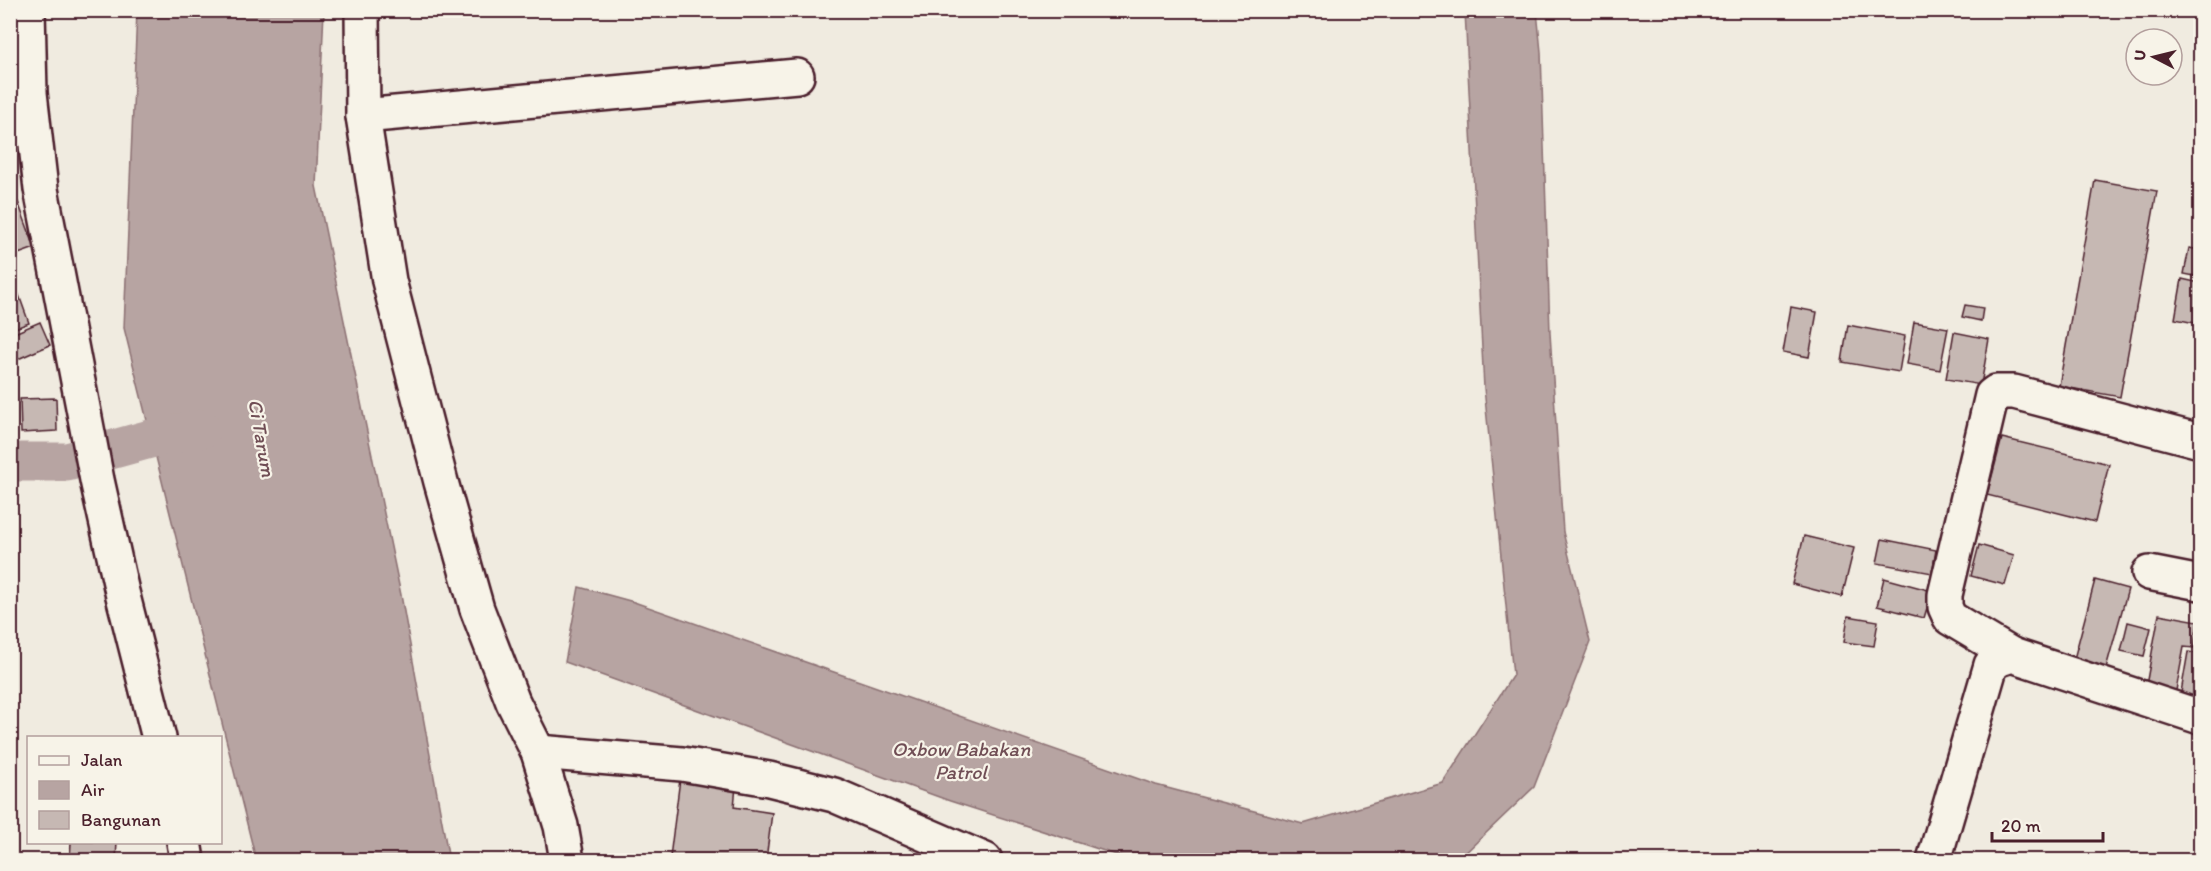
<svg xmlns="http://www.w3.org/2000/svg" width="2211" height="871" font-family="Itim,sans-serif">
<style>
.water{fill:#b7a4a2;stroke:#8b6f72;stroke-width:1.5}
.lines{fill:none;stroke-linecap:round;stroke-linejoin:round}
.canal{stroke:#b7a4a2;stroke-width:39}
.building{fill:#c6b8b3;stroke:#4a1f2b;stroke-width:1.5}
.street-casing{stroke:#4a1f2b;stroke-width:38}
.street{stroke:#f7f3e8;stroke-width:33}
.labels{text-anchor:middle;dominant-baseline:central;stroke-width:4.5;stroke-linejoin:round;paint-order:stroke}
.water-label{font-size:20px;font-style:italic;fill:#704e55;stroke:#f7f3e8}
</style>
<rect width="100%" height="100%" fill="#f0ebe0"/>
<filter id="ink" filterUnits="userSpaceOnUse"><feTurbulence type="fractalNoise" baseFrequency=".0167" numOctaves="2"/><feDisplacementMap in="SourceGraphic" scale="12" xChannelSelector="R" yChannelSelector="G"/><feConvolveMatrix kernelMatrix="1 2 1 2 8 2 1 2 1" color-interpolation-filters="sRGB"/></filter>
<g filter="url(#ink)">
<g class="water">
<polygon points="137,11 324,11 316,186 401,595 449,860 256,860 124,328"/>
<polygon points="1465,11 1537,11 1541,52 1550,333 1563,532 1590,642 1534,787 1458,860 1132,860 950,801 565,662 579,587 634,602 1156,785 1303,824 1443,783 1513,675 1484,388"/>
</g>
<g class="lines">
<polyline class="canal" points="10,462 67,462 161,436 202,429"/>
</g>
<g class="building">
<polygon points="2095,180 2157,191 2120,397 2059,386"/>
<polygon points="18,202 35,248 10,257 10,205"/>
<polygon points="2189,248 2200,250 2200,277 2184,274"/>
<polygon points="11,273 29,323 10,330 10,273"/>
<polygon points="2182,279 2200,283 2200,324 2175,319"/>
<polygon points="1965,305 1983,308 1981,321 1962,317"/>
<polygon points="1791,307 1817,312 1809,357 1783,352"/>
<polygon points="40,322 50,345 11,362 10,335"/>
<polygon points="1914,322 1948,328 1940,370 1907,364"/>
<polygon points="1848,325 1905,336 1899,372 1842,362"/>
<polygon points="1954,332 1989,339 1981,385 1946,379"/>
<polygon points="56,398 57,431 21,433 20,399"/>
<polygon points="2002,438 2109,464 2095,522 1987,495"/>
<polygon points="1804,536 1854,548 1842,597 1792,584"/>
<polygon points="1882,539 1936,550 1932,573 1877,563"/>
<polygon points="2200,541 2200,566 2196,565"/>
<polygon points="1979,545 2014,555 2005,585 1971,576"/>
<polygon points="1884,578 1932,591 1924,618 1877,606"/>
<polygon points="2095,580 2128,589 2106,668 2074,659"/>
<polygon points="2159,614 2198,621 2194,648 2184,647 2175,696 2145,691"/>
<polygon points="1848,616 1878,621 1874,646 1844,642"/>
<polygon points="2128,622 2151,628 2144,656 2121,651"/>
<polygon points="2188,652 2200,654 2200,701 2180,698"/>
<polygon points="680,779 736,786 734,807 772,813 766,860 693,860 670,857"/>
<polygon points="71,842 117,842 116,860 70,860"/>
</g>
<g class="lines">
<defs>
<g id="street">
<polyline points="28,10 30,93 41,189 97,480 122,592 159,738"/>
<polyline points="362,10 363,116 389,281 441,482 477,609 513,702 538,752 561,826 567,860"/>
<polyline points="363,116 797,76"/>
<polyline points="2149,573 2200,583"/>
<polyline points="2012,655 1950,618 1945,607 1945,595 1992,395 1996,392 2014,392 2200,441"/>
<polyline points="538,752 682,764 769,779 834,795 985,860"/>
<polyline points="184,842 187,860"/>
<polyline points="1934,860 1991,665 2000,659 2012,655 2200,717"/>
</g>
</defs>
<use href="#street" class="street-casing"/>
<use href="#street" class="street"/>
</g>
</g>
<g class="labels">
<g class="water-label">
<text transform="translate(262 438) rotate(80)">Ci Tarum</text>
<text x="961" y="749">Oxbow Babakan<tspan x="961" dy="23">Patrol</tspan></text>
</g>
</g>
<rect width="2211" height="871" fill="none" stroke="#f7f3e8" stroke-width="36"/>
<rect x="18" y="18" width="2175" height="835" fill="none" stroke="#4a1f2b" stroke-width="2" filter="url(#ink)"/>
<rect x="27" y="736" width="195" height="108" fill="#f7f3e8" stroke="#b29e9c" stroke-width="1.5"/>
<rect x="39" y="756" width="30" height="9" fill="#f7f3e8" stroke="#b29e9c" stroke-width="1.5"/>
<text x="81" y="766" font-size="18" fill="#4a1f2b">Jalan</text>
<rect x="39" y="781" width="30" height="18" fill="#b7a4a2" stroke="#b29e9c" stroke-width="1.5"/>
<text x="81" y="796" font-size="18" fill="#4a1f2b">Air</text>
<rect x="39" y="811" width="30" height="18" fill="#c6b8b3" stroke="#b29e9c" stroke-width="1.5"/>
<text x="81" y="826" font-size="18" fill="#4a1f2b">Bangunan</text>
<g transform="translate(2154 57) rotate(277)"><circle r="28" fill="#f7f3e8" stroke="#b29e9c" stroke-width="1.5"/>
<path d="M0-4.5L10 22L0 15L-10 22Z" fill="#4a1f2b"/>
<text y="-9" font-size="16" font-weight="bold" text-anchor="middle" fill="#4a1f2b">U</text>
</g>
<path d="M1992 832v9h111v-9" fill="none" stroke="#4a1f2b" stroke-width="3"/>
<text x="2001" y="832" font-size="18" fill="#4a1f2b" stroke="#f7f3e8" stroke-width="4.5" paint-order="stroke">20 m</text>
</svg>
